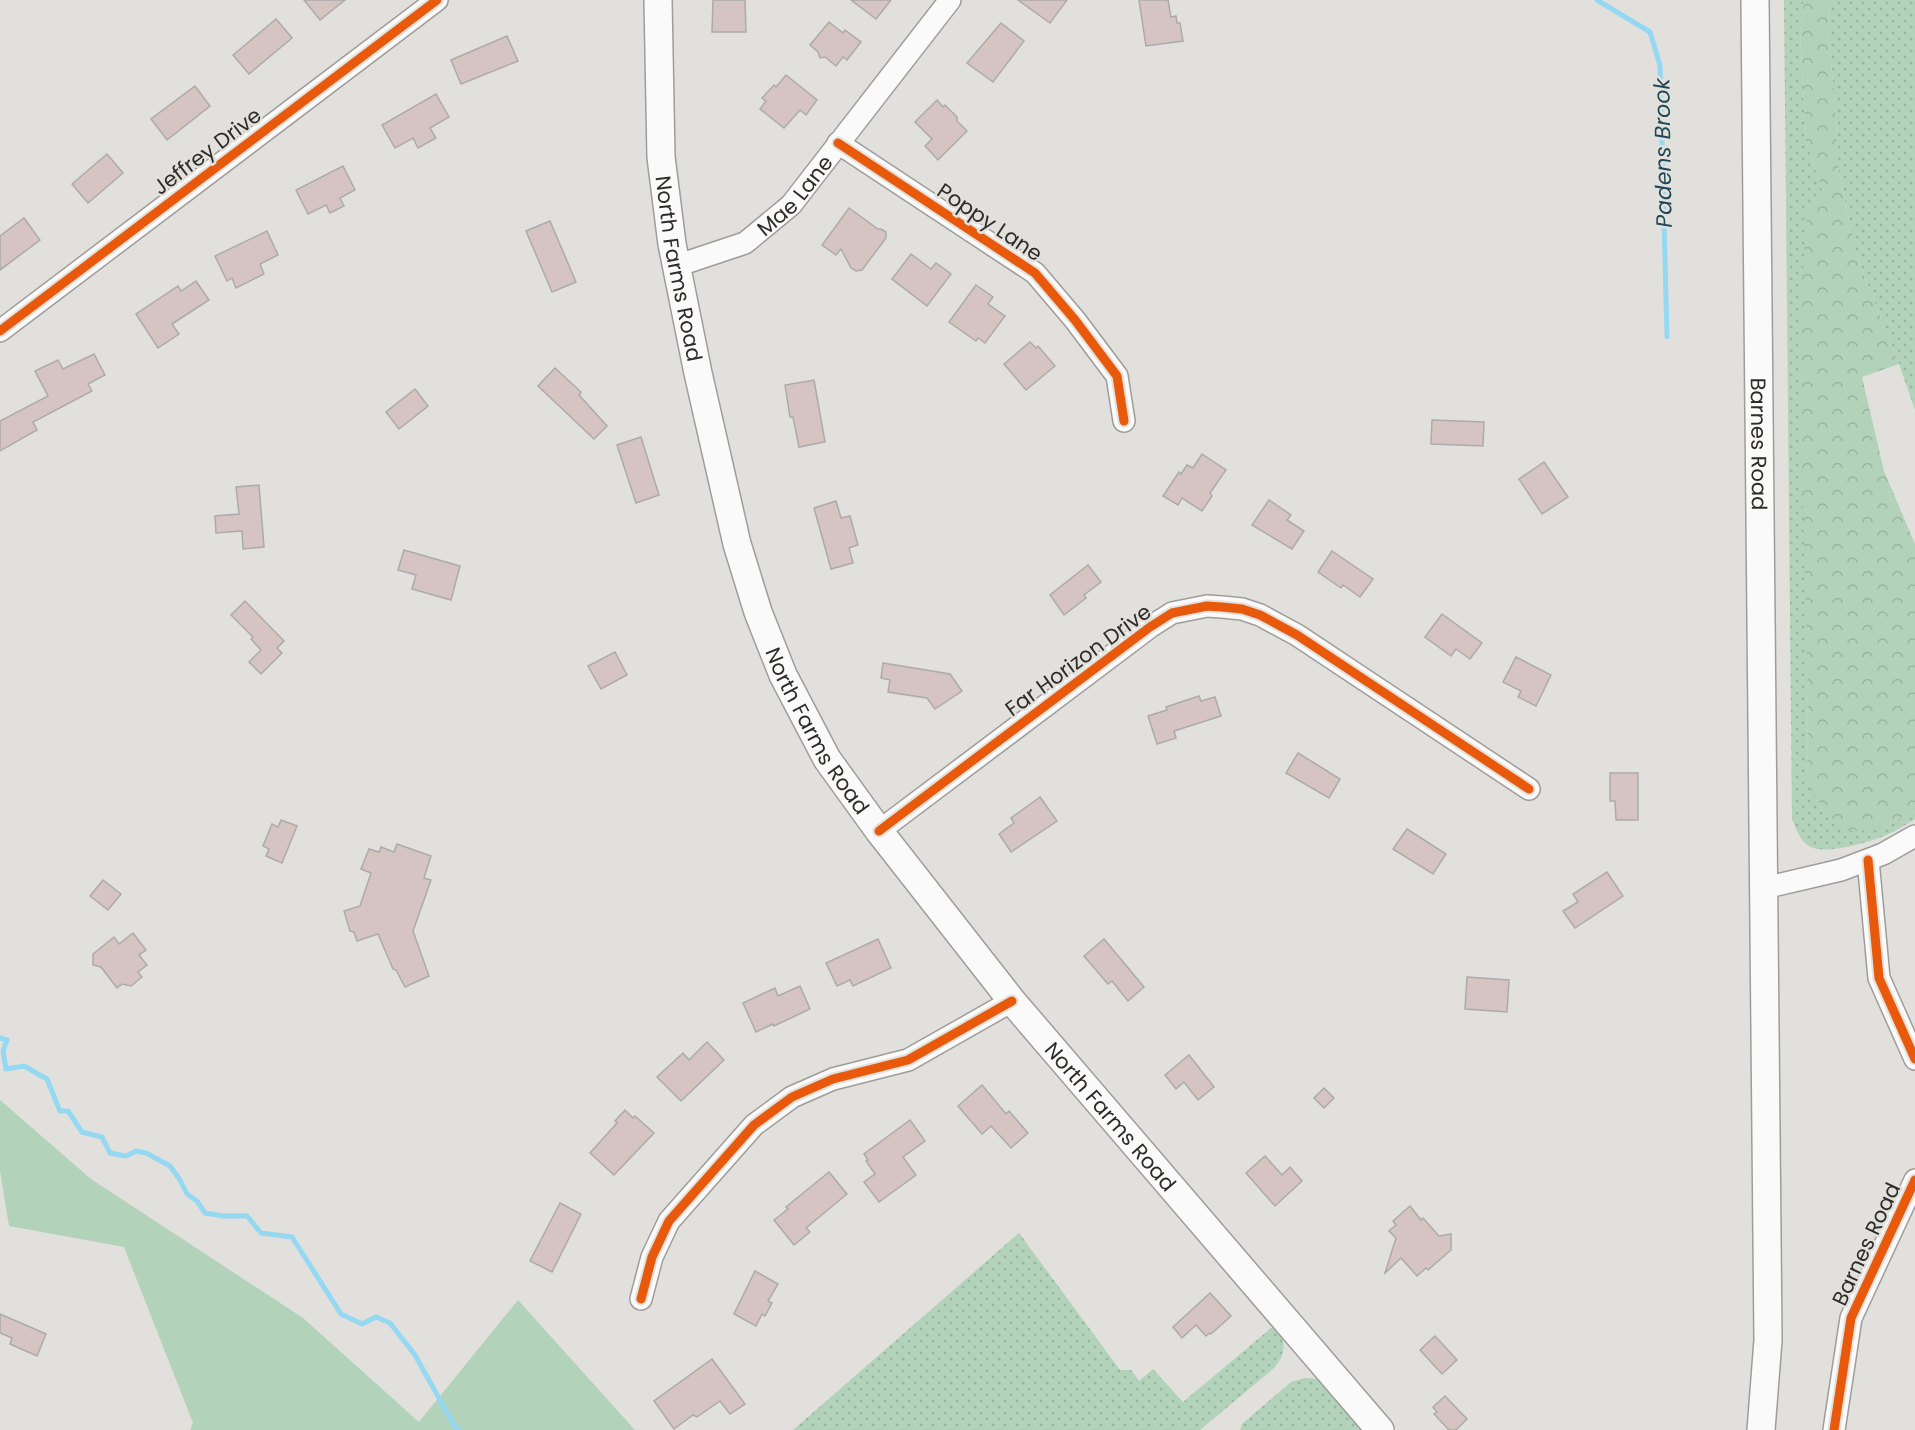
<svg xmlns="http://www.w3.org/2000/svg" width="1915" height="1430" font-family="Poppins,sans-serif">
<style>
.grass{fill:url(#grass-dots)}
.forest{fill:url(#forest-crowns)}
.park{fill:#b2d2ba}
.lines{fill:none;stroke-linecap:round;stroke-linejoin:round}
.stream{stroke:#95d8f1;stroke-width:5}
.building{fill:#d5c4c2;stroke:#acaba9;stroke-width:1.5}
.minor-casing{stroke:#9e9d9b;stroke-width:24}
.major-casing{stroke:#9e9d9b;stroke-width:30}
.minor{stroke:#fafafa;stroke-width:21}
.major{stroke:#fafafa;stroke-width:27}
.cycleway-casing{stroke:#e2e1dc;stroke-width:13}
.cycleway{stroke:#e8590c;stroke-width:9}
.labels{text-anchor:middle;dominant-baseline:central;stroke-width:5;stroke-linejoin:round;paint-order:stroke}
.street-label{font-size:21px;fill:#2d2c2a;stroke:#e2e1dc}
.water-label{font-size:22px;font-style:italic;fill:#1e4859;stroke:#e2e1dc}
</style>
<defs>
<pattern id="grass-dots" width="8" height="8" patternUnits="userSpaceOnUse" patternTransform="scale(1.5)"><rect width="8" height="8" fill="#b2d2ba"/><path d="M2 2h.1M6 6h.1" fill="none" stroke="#99b4a0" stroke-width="1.8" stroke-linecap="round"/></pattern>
<pattern id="forest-crowns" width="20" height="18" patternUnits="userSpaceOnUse" patternTransform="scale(1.5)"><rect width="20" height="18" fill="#b2d2ba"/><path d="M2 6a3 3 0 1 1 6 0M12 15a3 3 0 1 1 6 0" fill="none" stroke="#99b4a0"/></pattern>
</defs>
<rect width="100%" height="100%" fill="#e1e0dd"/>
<g class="grass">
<path d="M 1784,0 L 1804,0 L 1800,33 L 1806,141 L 1823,192 L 1808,679 L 1807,783 L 1877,830 L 1915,811 L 1915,819 C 1905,825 1896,831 1886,835 C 1870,842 1824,856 1809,846 C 1800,841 1796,828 1792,819 Z"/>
<polygon points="1829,0 1915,0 1915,410 1899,364 1857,257 1838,167 1836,117 1828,29"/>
<path d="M 1019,1233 L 1120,1370 L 1131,1370 L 1139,1381 L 1153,1369 L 1183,1402 L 1276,1324 C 1286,1341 1287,1354 1273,1369 L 1200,1430 L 793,1430 Z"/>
<polygon points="1305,1378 1317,1379 1325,1382 1368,1430 1240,1430 1242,1424 1291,1382"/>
</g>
<polygon class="forest" points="1804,0 1829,0 1828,29 1836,117 1838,167 1857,257 1899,364 1862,377 1884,471 1915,544 1915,811 1877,830 1844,831 1827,815 1807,783 1808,679 1798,345 1807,209 1823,192 1806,141 1800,33"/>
<polygon class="park" points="0,1100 91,1179 303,1318 419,1422 518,1300 635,1430 190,1430 193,1423 124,1247 9,1226 0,1171"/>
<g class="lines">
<g class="stream">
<polyline points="1597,0 1650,32 1660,65 1667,337"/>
<polyline points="0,1038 7,1040 3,1051 6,1069 24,1066 47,1079 60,1111 68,1111 82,1132 102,1137 110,1153 126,1156 136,1151 146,1153 170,1166 180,1180 187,1194 197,1201 205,1213 223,1216 247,1216 261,1233 292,1237 341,1314 362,1324 376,1317 390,1323 415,1355 456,1429 459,1430"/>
</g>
</g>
<g class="building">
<polygon points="304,0 345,0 320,20"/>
<polygon points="713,0 745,0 746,32 712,32"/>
<polygon points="851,0 891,0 876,19"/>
<polygon points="1018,0 1067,0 1050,23"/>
<polygon points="1139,0 1168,0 1171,17 1176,16 1177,23 1180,23 1183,41 1146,46"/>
<polygon points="276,19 292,38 249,74 233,55"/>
<polygon points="829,22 843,33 845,30 861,42 847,60 843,57 836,66 825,57 820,58 818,52 810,45"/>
<polygon points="1001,23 1024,41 993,82 967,63"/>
<polygon points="507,36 518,61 461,84 451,60"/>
<polygon points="786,75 817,100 806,115 800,110 784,128 760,109 766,101 762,98 774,85 776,87"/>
<polygon points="195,86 210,106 167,140 151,119"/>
<polygon points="436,94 449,117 430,128 436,138 418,148 413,138 395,148 382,125"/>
<polygon points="937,100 943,107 945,105 957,117 957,121 967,131 938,160 925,146 932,139 915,122"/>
<polygon points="107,154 123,173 88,203 72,184"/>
<polygon points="343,166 355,190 340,198 344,206 330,213 326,205 308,214 296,190"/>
<polygon points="849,208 878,229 881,229 886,232 886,238 862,270 856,271 851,268 841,249 836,255 822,245"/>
<polygon points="24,218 40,240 0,270 0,236"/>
<polygon points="550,221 576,282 552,292 526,231"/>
<polygon points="267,231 278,255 260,264 264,274 236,288 232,278 227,281 215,256"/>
<polygon points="911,254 931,269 936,263 951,274 927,306 892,279"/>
<polygon points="196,281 209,300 172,324 179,334 158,348 136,314 178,286 181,291"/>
<polygon points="976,285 993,297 988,304 1005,316 985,343 978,338 976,341 949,322"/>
<polygon points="1030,342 1036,348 1038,346 1055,366 1026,390 1004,364"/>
<polygon points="94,354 105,375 88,384 92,391 33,422 37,430 0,451 0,421 48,396 35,371 58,360 63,369"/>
<polygon points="555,368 581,392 579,395 607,426 594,439 538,386"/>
<polygon points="814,380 825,442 799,447 793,417 790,417 785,385"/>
<polygon points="415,389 428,406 399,429 386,412"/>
<polygon points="1432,420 1484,422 1483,446 1431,444"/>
<polygon points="641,437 659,495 636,503 617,445"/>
<polygon points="1202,454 1226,470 1210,493 1212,496 1202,511 1182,498 1178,505 1163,496 1179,472 1181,474 1187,465 1193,468"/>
<polygon points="1544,462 1568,497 1542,514 1519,479"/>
<polygon points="259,485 264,547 243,549 242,531 216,533 215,516 239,514 236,487"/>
<polygon points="1269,500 1291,515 1287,520 1304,531 1292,549 1252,525"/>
<polygon points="836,501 841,518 850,516 858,545 849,548 853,563 831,569 814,508"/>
<polygon points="404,550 460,566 451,600 412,589 416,575 398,570"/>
<polygon points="1332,551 1373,579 1360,597 1343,585 1341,588 1318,572"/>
<polygon points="1088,565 1101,582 1084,595 1086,598 1064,615 1050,595"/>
<polygon points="245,601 284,641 277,648 282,653 261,674 249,662 261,650 251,639 253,637 231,615"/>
<polygon points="1442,614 1482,643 1470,659 1456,649 1451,656 1425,637"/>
<polygon points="615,652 627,675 601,689 588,666"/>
<polygon points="1516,657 1551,675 1536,706 1518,697 1521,691 1503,682"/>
<polygon points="883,663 950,674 962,691 935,709 927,698 888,692 890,680 881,678"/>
<polygon points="1199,696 1201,701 1215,697 1221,716 1174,731 1176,738 1157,744 1148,716 1167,710 1166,707"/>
<polygon points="1298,753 1340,779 1329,798 1286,773"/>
<polygon points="1610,773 1638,773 1638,820 1616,820 1615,801 1610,801"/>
<polygon points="1040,797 1057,821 1011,852 999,834 1014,823 1011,818"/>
<polygon points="281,820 297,826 282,863 266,856 269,849 263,846 272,824 278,827"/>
<polygon points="1407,829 1446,854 1433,874 1393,849"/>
<polygon points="397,844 431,856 424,878 431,880 413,931 429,976 405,987 396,970 393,969 378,934 357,941 354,932 350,931 344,911 360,906 371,873 361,869 369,849 379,852 381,847 394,852"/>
<polygon points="1607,872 1623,896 1575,928 1563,911 1578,902 1573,894"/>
<polygon points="103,880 121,894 108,910 90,896"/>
<polygon points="133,933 146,950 139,955 147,965 138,972 142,977 131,986 122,984 117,988 101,967 93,965 93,954 114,937 119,944"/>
<polygon points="878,939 891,968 853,986 850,980 837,986 826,963"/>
<polygon points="1104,939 1144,987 1128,1001 1112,981 1108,984 1084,956"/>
<polygon points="1467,977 1509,980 1507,1012 1465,1009"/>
<polygon points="800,986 810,1009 774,1026 773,1024 756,1032 743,1003 775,988 778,996"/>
<polygon points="707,1042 724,1060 681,1101 657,1077 683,1053 689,1060"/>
<polygon points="1189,1055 1214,1087 1198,1100 1184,1082 1176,1089 1165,1075"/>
<polygon points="982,1085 1006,1114 1009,1111 1028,1133 1011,1148 991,1126 982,1134 958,1106"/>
<polygon points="1324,1088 1334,1098 1324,1108 1314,1098"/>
<polygon points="625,1110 633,1118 635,1116 654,1133 614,1175 590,1153 617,1123 615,1121"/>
<polygon points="910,1120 925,1141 903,1157 916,1175 879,1202 864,1182 875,1174 866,1161 868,1160 864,1154"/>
<polygon points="1265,1156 1282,1175 1290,1167 1302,1181 1275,1206 1246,1173"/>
<polygon points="829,1172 847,1194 806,1228 810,1232 794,1245 774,1220 788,1209 786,1207"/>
<polygon points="560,1203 581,1214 552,1272 530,1261"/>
<polygon points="1410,1206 1421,1220 1423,1218 1439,1236 1451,1234 1451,1250 1428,1270 1426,1268 1417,1276 1401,1258 1385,1273 1396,1238 1389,1231 1396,1225 1393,1221"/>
<polygon points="755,1271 778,1284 768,1301 772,1303 765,1316 762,1314 756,1326 734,1314"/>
<polygon points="1210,1293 1231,1316 1211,1334 1210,1333 1206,1336 1196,1325 1182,1338 1173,1327"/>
<polygon points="0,1314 46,1334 37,1356 10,1344 12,1338 0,1333"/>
<polygon points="1435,1336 1457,1360 1442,1374 1420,1350"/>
<polygon points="712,1359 745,1404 730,1414 720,1401 697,1417 693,1415 674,1429 654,1401"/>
<polygon points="1445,1396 1467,1419 1456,1430 1449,1430 1434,1414 1437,1412 1433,1407"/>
</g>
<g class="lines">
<defs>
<g id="minor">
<polyline points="838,143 1035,273 1075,320 1117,376 1124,421"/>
<path id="s1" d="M 676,266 L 745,243 L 791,205 L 950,0"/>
<polyline points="0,331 437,0"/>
<polyline points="879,831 1150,627 1172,613 1207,606 1222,607 1242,609 1260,615 1297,635 1529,789"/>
<polyline points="1868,860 1879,978 1915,1059"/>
<polyline points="1764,888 1841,870 1883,854 1915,836"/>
<polyline points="641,1299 652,1257 669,1221 754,1125 792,1097 833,1079 908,1060 1012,1001"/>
<polyline points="1834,1430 1851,1318 1915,1180"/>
</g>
<g id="major">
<path id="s2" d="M 658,0 L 661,157 L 672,244 L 698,373 L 737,544 L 758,612 L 783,675 L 827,759 L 879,831 L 1012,1001 L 1380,1430"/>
<path id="s3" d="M 1755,0 L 1768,1340 L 1761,1430"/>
</g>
</defs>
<use href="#minor" class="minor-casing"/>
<use href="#major" class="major-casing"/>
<use href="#minor" class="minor"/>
<use href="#major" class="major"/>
<defs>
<g id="cycleway">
<polyline points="838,143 1035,273 1075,320 1117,376 1124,421"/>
<polyline points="0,331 437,0"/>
<polyline points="879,831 1150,627 1172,613 1207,606 1222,607 1242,609 1260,615 1297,635 1529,789"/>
<polyline points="1868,860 1879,978 1915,1059"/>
<polyline points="641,1299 652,1257 669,1221 754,1125 792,1097 833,1079 908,1060 1012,1001"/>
<polyline points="1834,1430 1851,1318 1915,1180"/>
</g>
</defs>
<use href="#cycleway" class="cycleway-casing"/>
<use href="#cycleway" class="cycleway"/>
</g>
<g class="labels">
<g class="street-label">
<text transform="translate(207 151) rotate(-37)">Jeffrey Drive</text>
<text stroke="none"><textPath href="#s1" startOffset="142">Mae Lane</textPath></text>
<text transform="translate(990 222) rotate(34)">Poppy Lane</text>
<text stroke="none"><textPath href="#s2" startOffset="270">North Farms Road</textPath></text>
<text stroke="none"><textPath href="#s3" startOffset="444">Barnes Road</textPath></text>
<text transform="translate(1078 660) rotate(-36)">Far Horizon Drive</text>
<text stroke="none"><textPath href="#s2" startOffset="756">North Farms Road</textPath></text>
<text stroke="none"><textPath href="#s2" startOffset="1242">North Farms Road</textPath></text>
<text transform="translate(1866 1244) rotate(-65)">Barnes Road</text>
</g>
<g class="water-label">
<text transform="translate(1663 153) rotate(-91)">Padens Brook</text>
</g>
</g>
</svg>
